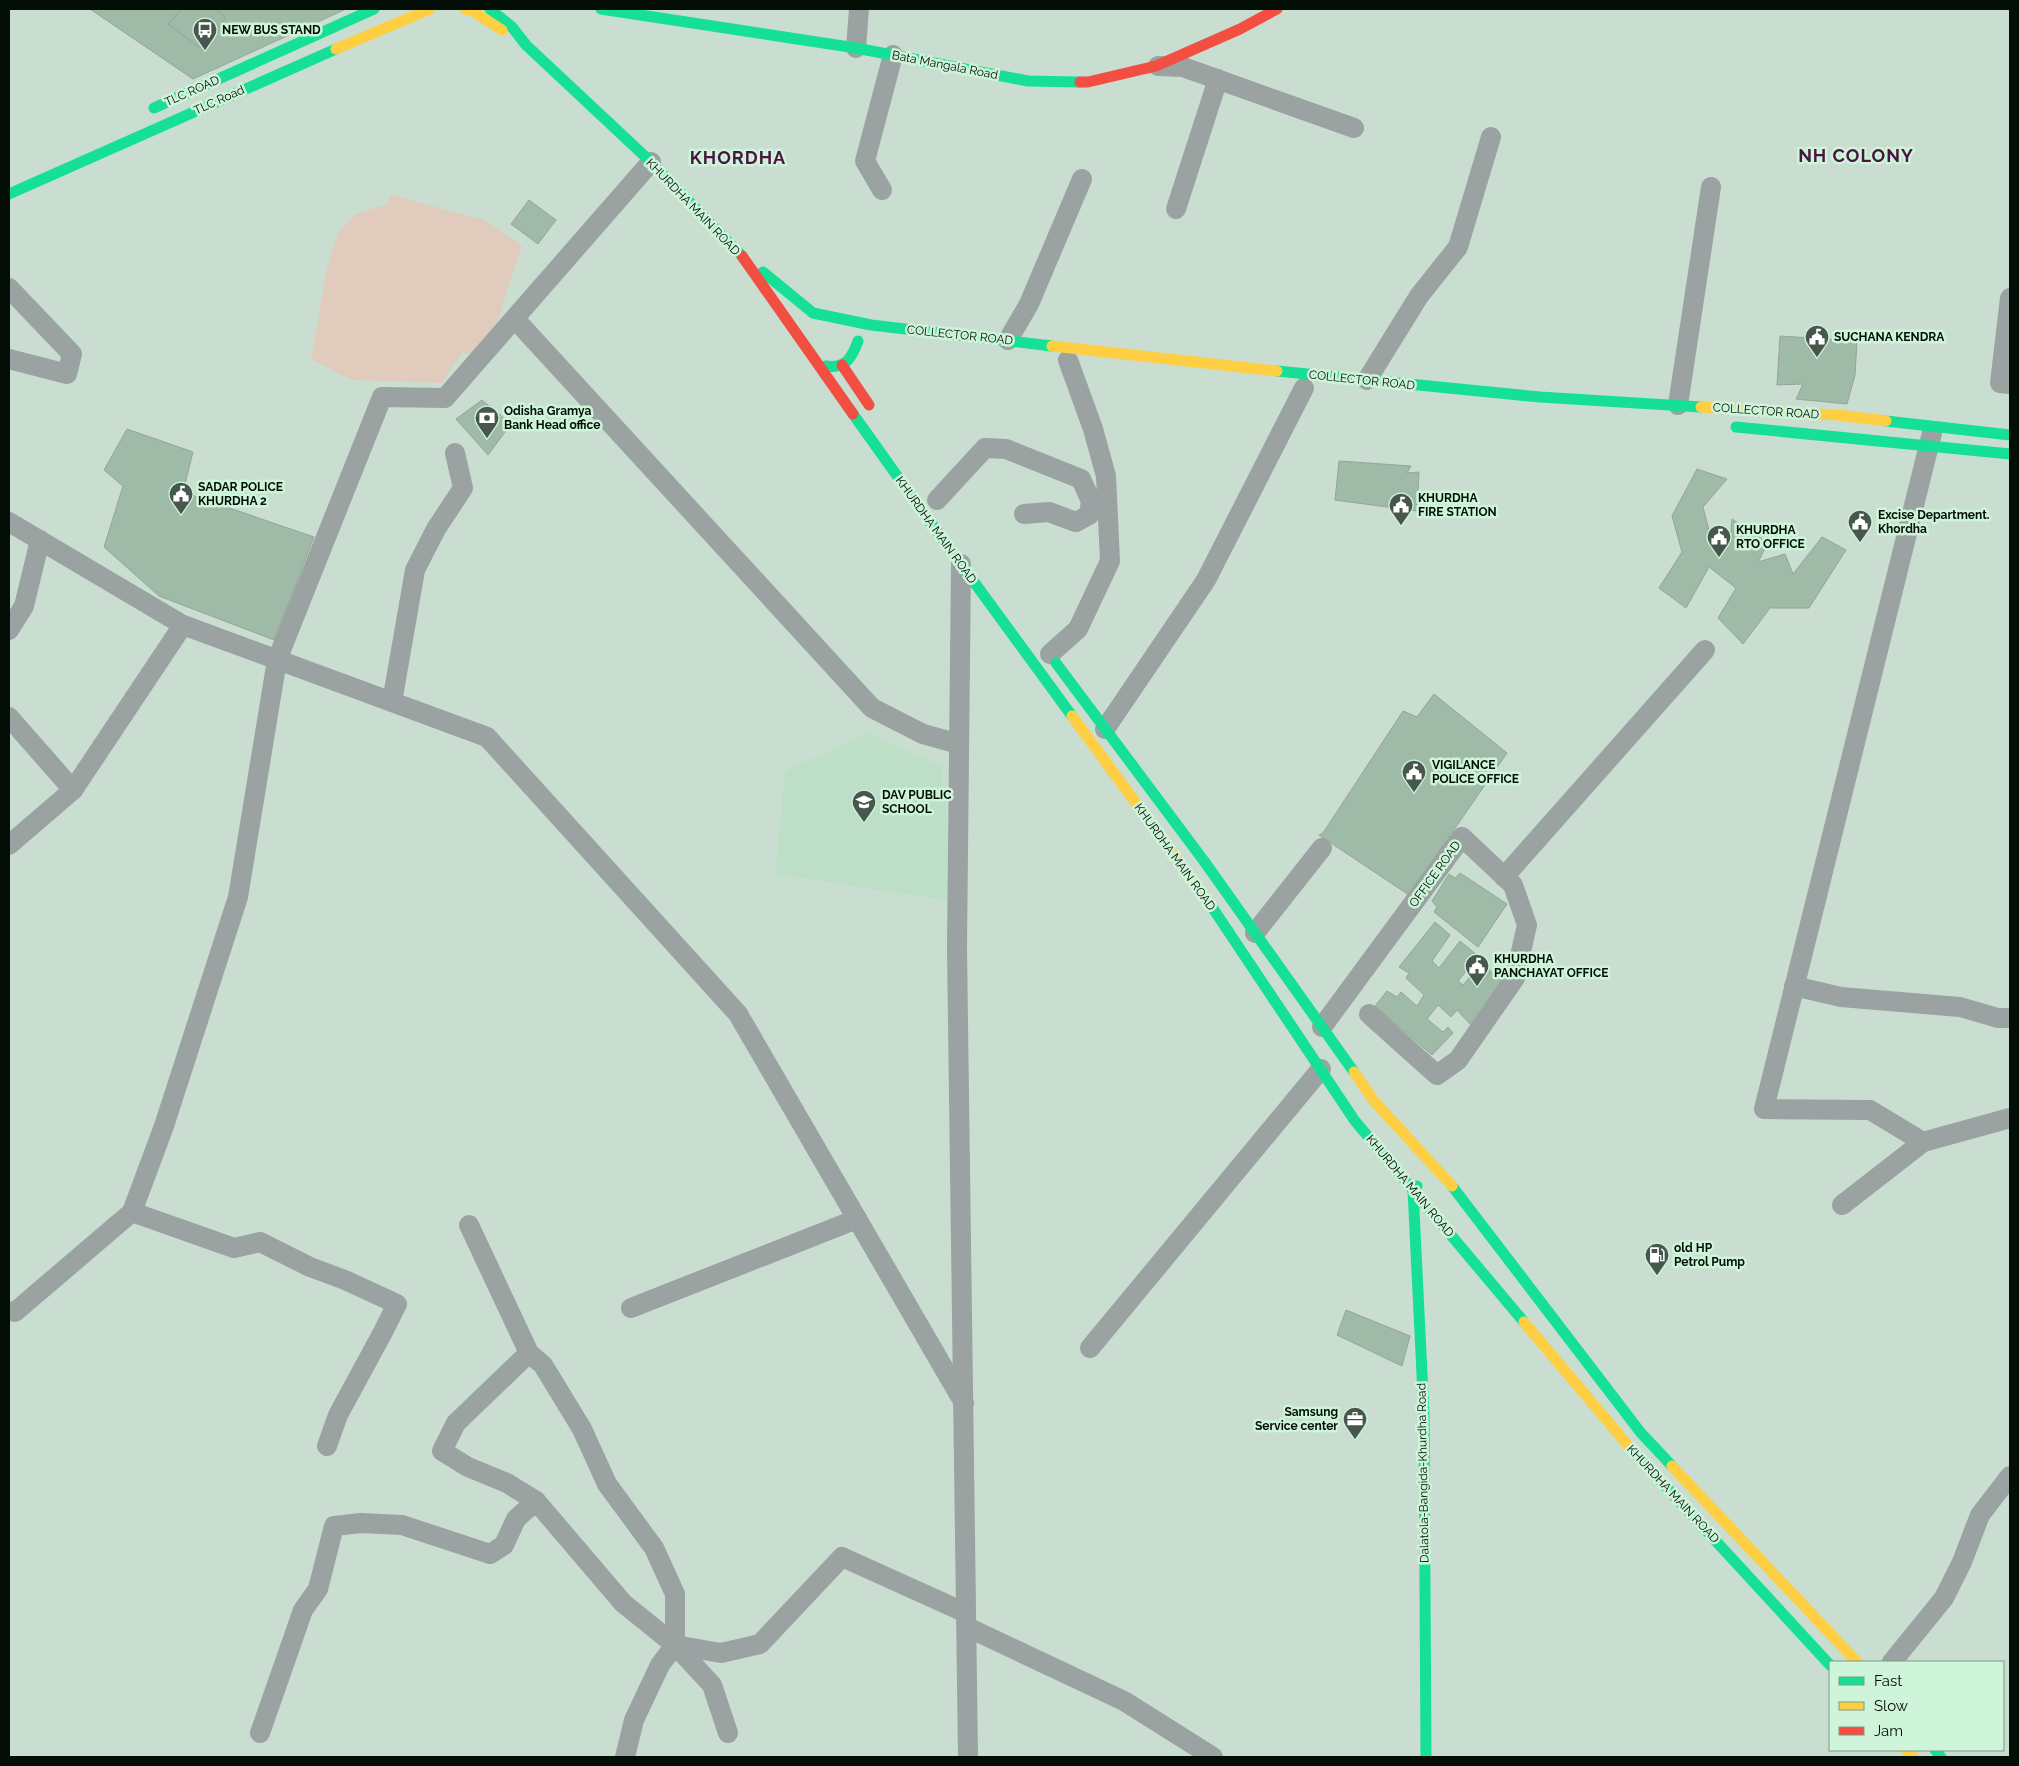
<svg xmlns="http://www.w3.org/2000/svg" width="2019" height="1766" font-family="Raleway,sans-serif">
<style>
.built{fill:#bddfc7}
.green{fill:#e0cbbd}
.building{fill:#a0baa8;stroke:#95a49a}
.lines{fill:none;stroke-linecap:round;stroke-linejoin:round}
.street{stroke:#9aa2a2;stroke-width:20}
.fast{stroke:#16e098;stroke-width:11}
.slow{stroke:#ffcf43;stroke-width:11}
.jam{stroke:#f24e42;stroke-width:11}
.labels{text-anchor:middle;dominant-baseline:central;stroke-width:5;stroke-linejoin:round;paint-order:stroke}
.poi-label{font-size:12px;font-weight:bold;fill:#030e06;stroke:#cef4d9;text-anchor:start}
.street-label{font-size:12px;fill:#030e06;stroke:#cef4d9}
.district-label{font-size:18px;font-weight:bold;letter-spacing:1px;fill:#491442;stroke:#cef4d9}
</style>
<rect width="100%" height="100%" fill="#c9ded0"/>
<polygon class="built" points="869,732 941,767 957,902 775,874 785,772"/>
<polygon class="green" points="391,195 484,220 522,246 495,329 483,356 462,352 441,383 352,380 311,359 326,273 338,232 355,214 387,204"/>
<g class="building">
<polygon points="90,9 346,9 193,79"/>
<polygon points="182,9 216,9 226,18 200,48 168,24"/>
<polygon points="529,200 556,220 538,244 511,224"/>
<polygon points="1780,336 1857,341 1855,375 1847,404 1796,399 1803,384 1777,385"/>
<polygon points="482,400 511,424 488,455 456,419"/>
<polygon points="127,429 193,452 183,492 314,537 274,640 159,596 104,547 123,486 104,470"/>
<polygon points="1339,461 1411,466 1407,473 1419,472 1417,511 1335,500"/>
<polygon points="1697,469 1727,479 1703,507 1713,546 1730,544 1732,519 1768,543 1758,562 1785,554 1793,574 1822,537 1846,550 1809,608 1770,608 1743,644 1718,618 1736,588 1709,567 1686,608 1659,588 1682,552 1672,516"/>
<polygon points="1434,694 1507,753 1409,895 1319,835 1323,833 1403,711 1417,717"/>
<polygon points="1460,873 1507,904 1478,947 1434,912 1437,907 1432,901 1449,874 1455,878"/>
<polygon points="1435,922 1450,935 1432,961 1439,968 1460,941 1478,956 1458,981 1463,985 1482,963 1503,983 1471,1025 1457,1010 1451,1017 1438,1005 1427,1019 1443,1032 1448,1027 1453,1033 1432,1055 1375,1006 1387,991 1397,997 1401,992 1417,1006 1424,995 1406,978 1409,973 1399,967"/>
<polygon points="1346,1310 1410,1336 1402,1366 1337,1335"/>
</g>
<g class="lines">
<g class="street">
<polyline points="856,48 859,9"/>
<polyline points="1158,66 1183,67 1354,128"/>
<polyline points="882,190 865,161 893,55"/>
<polyline points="1176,209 1218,79"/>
<polyline points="9,288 72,354 67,374 9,359"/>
<polyline points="2010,298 2000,383 2010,384"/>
<polyline points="515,319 872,708 923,734 959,744"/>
<polyline points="1008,340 1029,304 1082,179"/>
<polyline points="1367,380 1419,296 1458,247 1491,137"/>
<polyline points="1678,405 1711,187"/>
<polyline points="1932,433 1764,1109 1870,1110 1923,1142 2010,1118"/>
<polyline points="937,500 985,448 1006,449 1081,479 1091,501 1089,515 1076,522 1049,512 1024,514"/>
<polyline points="9,522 183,625 487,737 738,1014 964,1403"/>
<polyline points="961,564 957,948 968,1757"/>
<polyline points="9,630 24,606 40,540"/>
<polyline points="1050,654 1078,629 1110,561 1106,476 1093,429 1068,360"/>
<polyline points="392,702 415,570 436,529 463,488 455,453"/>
<polyline points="9,717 73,790"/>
<polyline points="1105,729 1206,580 1304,388"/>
<polyline points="9,845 73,790 183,625"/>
<polyline points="1504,877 1705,650"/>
<polyline points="1255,933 1322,848"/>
<polyline points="1794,986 1841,997 1960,1007 1998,1018 2010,1018"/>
<polyline points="1322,1027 1462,837 1513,885 1527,925 1515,978 1458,1060 1437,1075 1369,1014"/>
<polyline points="1842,1205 1923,1142"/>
<polyline points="132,1212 234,1248 260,1242 310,1267 345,1280 397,1304 383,1332 338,1415 327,1446"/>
<polyline points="469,1225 529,1353 543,1365 582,1429 607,1484 654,1548 675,1594 675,1645 712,1685 728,1733"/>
<polyline points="631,1308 857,1219"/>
<polyline points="9,1311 15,1312 132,1212 164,1126 238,897 277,660 382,397 445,398 651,162"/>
<polyline points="1090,1348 1321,1069"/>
<polyline points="529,1353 456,1423 442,1451 468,1467 507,1483 536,1501"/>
<polyline points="967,1627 1124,1701 1213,1757"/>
<polyline points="1892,1662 1944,1598 1962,1562 1980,1515 2010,1476"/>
<polyline points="260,1733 303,1610 318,1589 334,1526 361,1523 402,1525 490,1554 504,1545 516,1519 536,1501 623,1603 675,1645 721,1653 760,1644 842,1557 966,1613"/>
<polyline points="625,1757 634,1720 660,1665 675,1645"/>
</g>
<g class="fast">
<polyline points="490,9 512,27 526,45 651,162 742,256"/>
<polyline points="601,9 856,48 1028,81 1080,82"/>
<polyline points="154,108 374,9"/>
<polyline points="9,194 336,49"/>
<polyline points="763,272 813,313 871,325 1052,346"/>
<path d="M 826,366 C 845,369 852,358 858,341"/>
<polyline points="1277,371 1540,397 1701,407"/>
<polyline points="853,414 925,515 1072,716"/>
<polyline points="1886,421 2010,435"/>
<polyline points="1736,427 2010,454"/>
<polyline points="1056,663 1204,861 1354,1072"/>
<polyline points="1208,901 1355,1121 1524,1322"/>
<polyline points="1417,1186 1413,1190 1424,1415 1426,1757"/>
<polyline points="1452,1186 1641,1433 1672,1466"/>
<polyline points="1631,1449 1830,1665"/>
<polyline points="1935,1750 1941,1757"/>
</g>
<g class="slow">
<polyline points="465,9 471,10 502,30"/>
<polyline points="336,49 430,9"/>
<polyline points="1052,346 1277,371"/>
<polyline points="1701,407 1837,415 1886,421"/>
<polyline points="1072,716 1208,901"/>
<polyline points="1354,1072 1374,1101 1452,1186"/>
<polyline points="1524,1322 1631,1449"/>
<polyline points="1672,1466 1857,1662"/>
<polyline points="1906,1750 1913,1757"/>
</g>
<g class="jam">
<polyline points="1080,82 1088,82 1156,66 1240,29 1277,9"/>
<polyline points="742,256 853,414"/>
<polyline points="842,365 869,405"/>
</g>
</g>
<defs>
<symbol id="bus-pin" viewBox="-11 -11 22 30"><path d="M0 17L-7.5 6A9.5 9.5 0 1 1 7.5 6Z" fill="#48574d" stroke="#cef4d9"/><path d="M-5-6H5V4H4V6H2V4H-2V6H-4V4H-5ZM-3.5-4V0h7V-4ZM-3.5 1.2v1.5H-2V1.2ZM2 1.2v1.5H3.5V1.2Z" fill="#fff"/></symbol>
<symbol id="civic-pin" viewBox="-11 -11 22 30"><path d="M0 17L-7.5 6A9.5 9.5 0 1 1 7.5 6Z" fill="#48574d" stroke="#cef4d9"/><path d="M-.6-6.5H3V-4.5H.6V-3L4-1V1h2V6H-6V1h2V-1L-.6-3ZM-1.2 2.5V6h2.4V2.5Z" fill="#fff"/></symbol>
<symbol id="bank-pin" viewBox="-11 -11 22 30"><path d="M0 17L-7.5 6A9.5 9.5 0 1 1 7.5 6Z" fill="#48574d" stroke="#cef4d9"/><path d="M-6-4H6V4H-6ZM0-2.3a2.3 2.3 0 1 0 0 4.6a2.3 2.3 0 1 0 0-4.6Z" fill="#fff"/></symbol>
<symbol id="school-pin" viewBox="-11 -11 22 30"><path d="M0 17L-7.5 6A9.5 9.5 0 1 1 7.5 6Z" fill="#48574d" stroke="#cef4d9"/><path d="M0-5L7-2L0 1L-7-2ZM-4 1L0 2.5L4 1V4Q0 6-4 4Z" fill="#fff"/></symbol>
<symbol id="fuel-pin" viewBox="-11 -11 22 30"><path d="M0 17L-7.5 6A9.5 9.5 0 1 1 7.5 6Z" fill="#48574d" stroke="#cef4d9"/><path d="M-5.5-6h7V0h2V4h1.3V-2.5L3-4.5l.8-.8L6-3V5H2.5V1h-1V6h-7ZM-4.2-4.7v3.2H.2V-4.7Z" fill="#fff"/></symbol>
<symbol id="office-pin" viewBox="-11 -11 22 30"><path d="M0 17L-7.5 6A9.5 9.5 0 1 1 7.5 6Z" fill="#48574d" stroke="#cef4d9"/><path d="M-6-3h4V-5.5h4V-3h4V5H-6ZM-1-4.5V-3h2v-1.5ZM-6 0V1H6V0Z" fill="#fff"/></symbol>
</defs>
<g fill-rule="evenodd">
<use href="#bus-pin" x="191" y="16" width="28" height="38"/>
<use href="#civic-pin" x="1803" y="323" width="28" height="38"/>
<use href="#bank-pin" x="473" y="404" width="28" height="38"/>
<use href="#civic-pin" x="167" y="480" width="28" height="38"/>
<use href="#civic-pin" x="1387" y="491" width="28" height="38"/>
<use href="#civic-pin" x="1846" y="508" width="28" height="38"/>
<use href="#civic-pin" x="1705" y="523" width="28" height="38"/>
<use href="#civic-pin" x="1400" y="758" width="28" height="38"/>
<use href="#school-pin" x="850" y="788" width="28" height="38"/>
<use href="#civic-pin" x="1463" y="952" width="28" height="38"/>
<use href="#fuel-pin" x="1643" y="1241" width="28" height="38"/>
<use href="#office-pin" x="1341" y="1405" width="28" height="38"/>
</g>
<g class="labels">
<g class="poi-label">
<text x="222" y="30">NEW BUS STAND</text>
<text x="1834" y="337">SUCHANA KENDRA</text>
<text x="504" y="411">Odisha Gramya<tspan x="504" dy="14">Bank Head office</tspan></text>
<text x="198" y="487">SADAR POLICE<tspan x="198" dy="14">KHURDHA 2</tspan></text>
<text x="1418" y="498">KHURDHA<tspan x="1418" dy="14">FIRE STATION</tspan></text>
<text x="1878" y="515">Excise Department.<tspan x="1878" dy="14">Khordha</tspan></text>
<text x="1736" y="530">KHURDHA<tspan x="1736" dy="14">RTO OFFICE</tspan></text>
<text x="1432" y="765">VIGILANCE<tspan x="1432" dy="14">POLICE OFFICE</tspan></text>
<text x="882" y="795">DAV PUBLIC<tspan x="882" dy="14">SCHOOL</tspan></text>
<text x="1494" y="959">KHURDHA<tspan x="1494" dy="14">PANCHAYAT OFFICE</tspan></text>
<text x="1674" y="1248">old HP<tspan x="1674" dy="14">Petrol Pump</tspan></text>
<text x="1338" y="1412" text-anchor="end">Samsung<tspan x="1338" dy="14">Service center</tspan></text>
</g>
<g class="street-label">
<text transform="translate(945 65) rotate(11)">Bata Mangala Road</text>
<text transform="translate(192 91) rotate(-24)">TLC ROAD</text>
<text transform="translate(219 100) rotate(-24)">TLC Road</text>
<text transform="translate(693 207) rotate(46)">KHURDHA MAIN ROAD</text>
<text transform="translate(960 335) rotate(6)">COLLECTOR ROAD</text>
<text transform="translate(1362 380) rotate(6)">COLLECTOR ROAD</text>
<text transform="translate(1766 411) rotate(4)">COLLECTOR ROAD</text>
<text transform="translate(936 530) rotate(54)">KHURDHA MAIN ROAD</text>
<text transform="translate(1175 857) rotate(54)">KHURDHA MAIN ROAD</text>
<text transform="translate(1435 874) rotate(-54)">OFFICE ROAD</text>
<text transform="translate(1410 1186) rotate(50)">KHURDHA MAIN ROAD</text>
<text transform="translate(1423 1473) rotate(-91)">Dalatola-Bangida-Khurdha Road</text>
<text transform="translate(1673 1494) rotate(47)">KHURDHA MAIN ROAD</text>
</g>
<g class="district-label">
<text x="1856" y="155">NH COLONY</text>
<text x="738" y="157">KHORDHA</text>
</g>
</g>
<rect width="2019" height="1766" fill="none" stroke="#030e06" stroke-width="20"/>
<rect x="1829" y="1661" width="175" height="90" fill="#cef4d9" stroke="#7d9885"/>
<rect x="1839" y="1677" width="25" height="8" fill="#16e098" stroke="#7d9885"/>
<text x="1874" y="1686" font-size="15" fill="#030e06">Fast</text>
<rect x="1839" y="1702" width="25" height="8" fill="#ffcf43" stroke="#7d9885"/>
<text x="1874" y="1711" font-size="15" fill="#030e06">Slow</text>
<rect x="1839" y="1727" width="25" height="8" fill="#f24e42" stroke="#7d9885"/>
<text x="1874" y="1736" font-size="15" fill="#030e06">Jam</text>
</svg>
